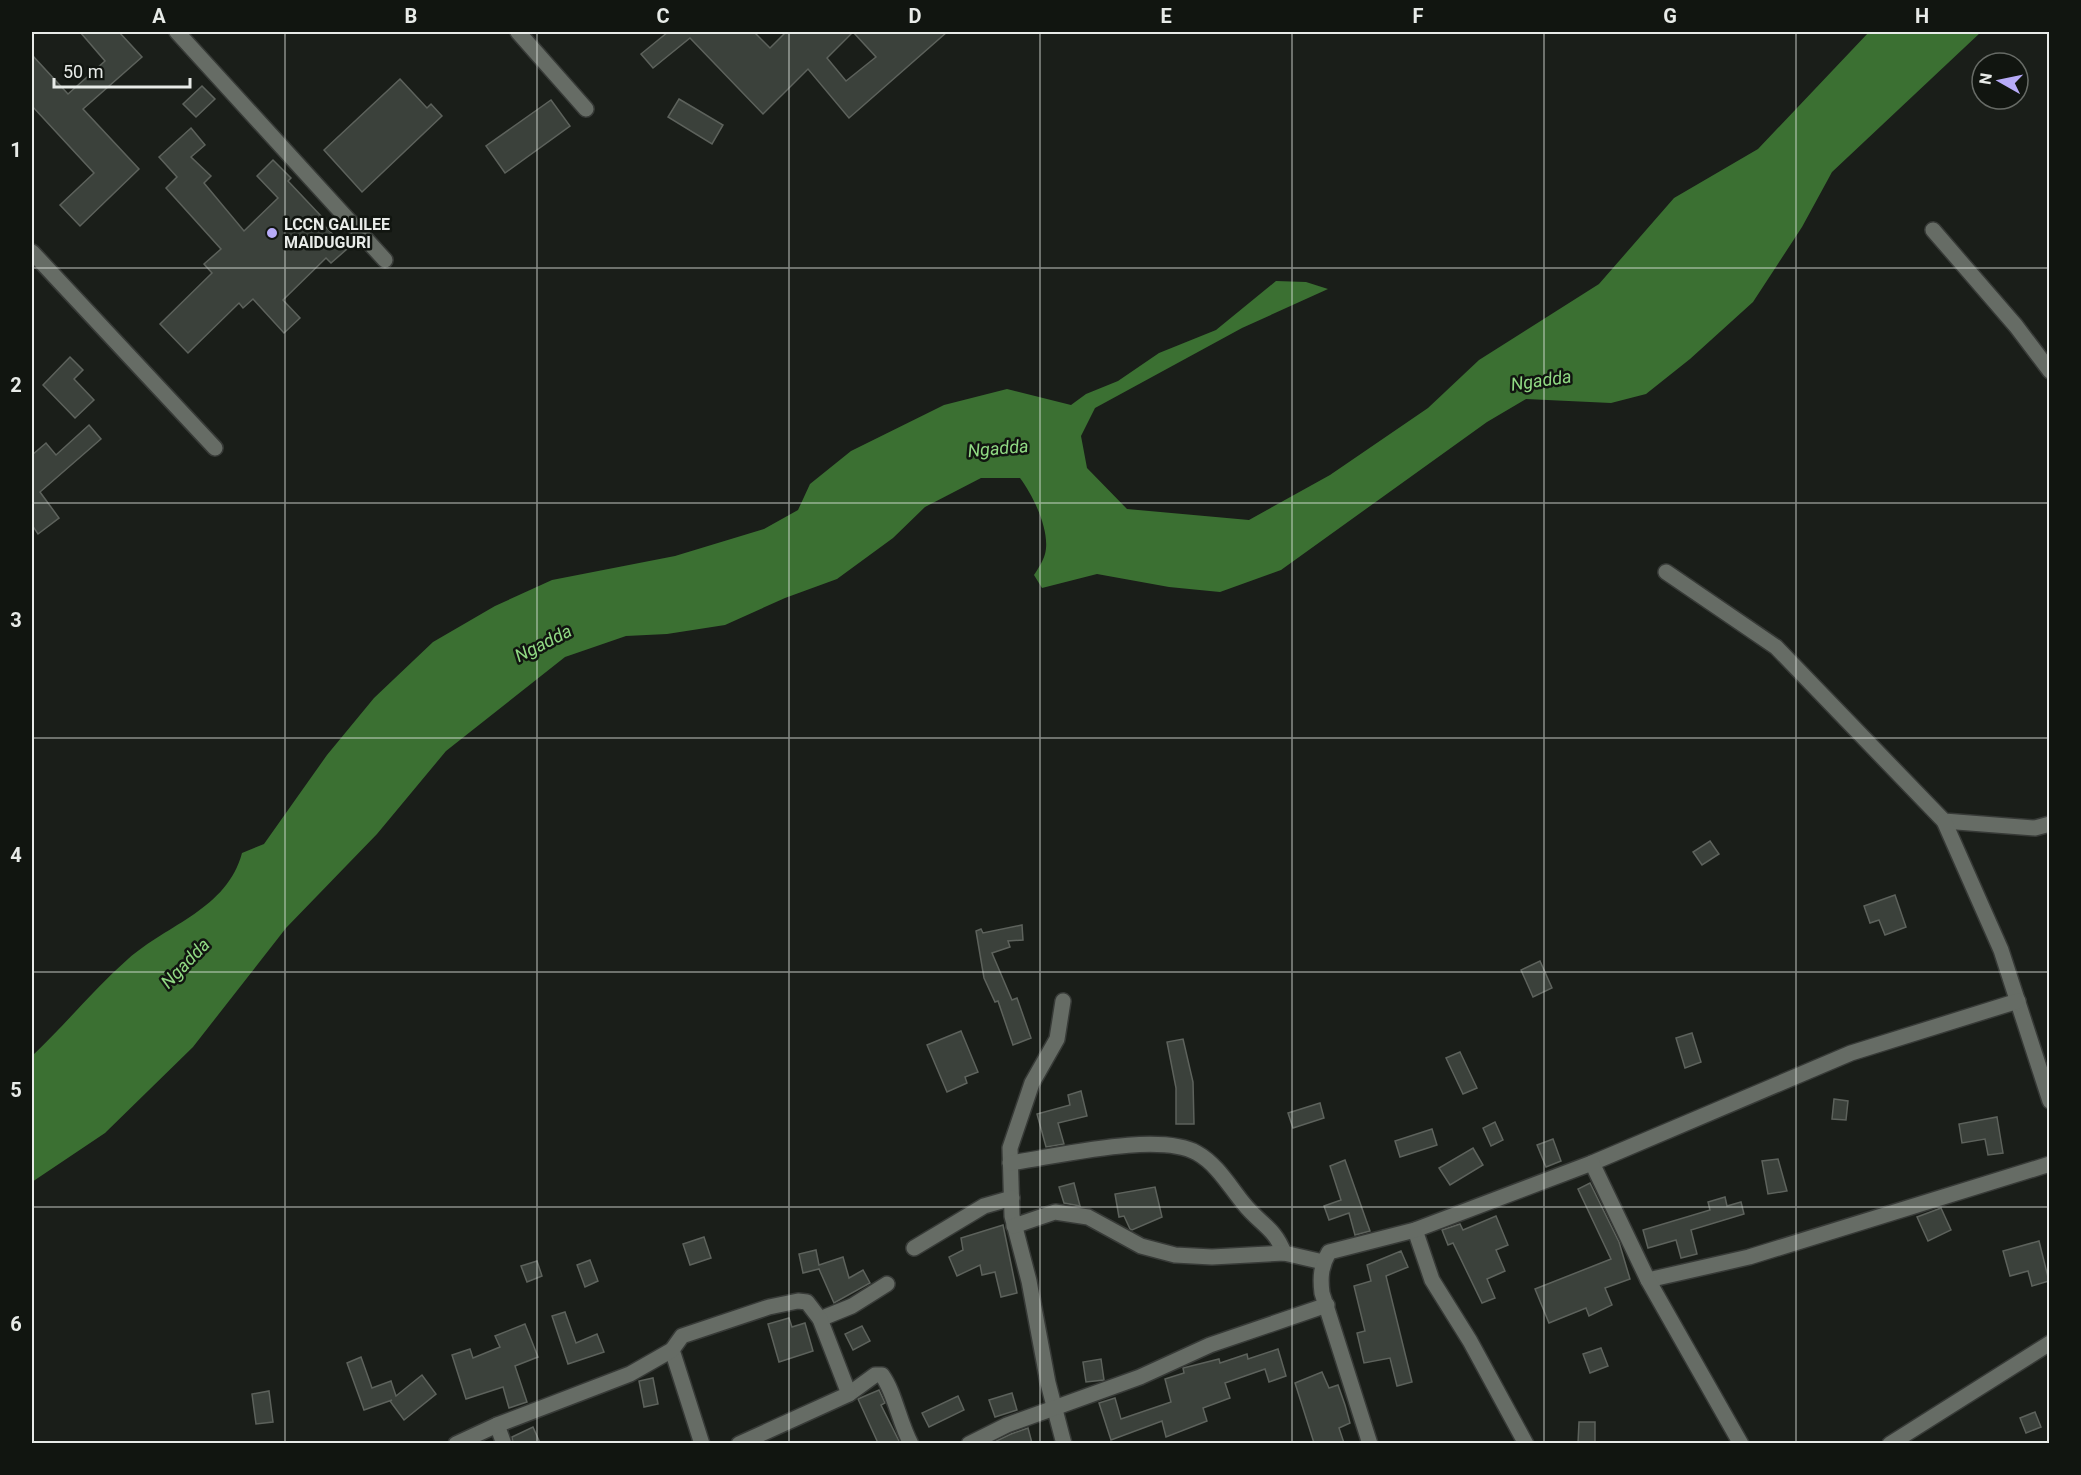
<svg xmlns="http://www.w3.org/2000/svg" width="2081" height="1475" font-family="Roboto,sans-serif">
<style>
.water{fill:#3b7032}
.building{fill:#3b413b;stroke:#5d625c;stroke-width:1.5;fill-rule:evenodd}
.lines{fill:none;stroke-linecap:round;stroke-linejoin:round}
.minor-casing{stroke:#373a37;stroke-width:18}
.minor{stroke:#666c65;stroke-width:15}
.grid{fill:none;stroke:#e8ebe8;stroke-width:1.5;stroke-opacity:0.55}
.poi-dot{fill:#b7abf8;stroke:#111510;stroke-width:2}
.labels{text-anchor:middle;dominant-baseline:central;stroke-width:5;stroke-linejoin:round;paint-order:stroke}
.poi-label{font-size:16px;font-weight:bold;fill:#e8ebe8;stroke:#111510;text-anchor:start}
.water-label{font-size:18px;font-style:italic;fill:#90d983;stroke:#111510}
.neatline{fill:none;stroke:#e8ebe8;stroke-width:2}
.grid-label{font-size:20px;text-anchor:middle;font-weight:bold;fill:#e8ebe8}
</style>
<rect width="100%" height="100%" fill="#1a1e19"/>
<path class="water" d="M 1869,32 L 1981,32 L 1832,172 L 1802,227 L 1753,302 L 1690,359 L 1646,394 L 1611,403 L 1526,399 L 1487,422 L 1281,570 L 1220,592 L 1169,587 L 1097,574 L 1042,588 L 1034,575 C 1038,569 1043,561 1045,554 C 1051,532 1033,495 1020,478 L 981,478 L 925,507 L 893,538 L 837,579 L 785,598 L 725,625 L 667,634 L 626,636 L 565,657 L 446,751 L 377,834 L 286,928 L 193,1047 L 105,1133 L 32,1182 L 32,1056 C 65,1025 94,989 128,959 C 168,924 227,909 242,853 L 264,844 L 327,755 L 374,698 L 433,642 L 495,606 L 552,580 L 675,556 L 764,529 L 798,510 L 810,484 L 851,451 L 944,405 L 1007,389 L 1071,405 L 1086,394 L 1118,381 L 1159,353 L 1216,330 L 1276,281 L 1306,282 L 1328,289 L 1242,328 L 1095,408 L 1081,436 L 1087,468 L 1127,509 L 1249,520 L 1330,475 L 1428,408 L 1479,360 L 1599,284 L 1674,198 L 1758,149 Z"/>
<g class="building">
<polygon points="80,32 119,32 142,57 83,109 139,169 80,226 60,205 94,173 32,106 32,55 68,94 105,61"/>
<path d="M 668,32 L 754,32 L 770,48 L 786,32 L 947,32 L 849,118 L 808,69 L 763,114 L 690,38 L 653,68 L 641,54 ZM 853,32 L 876,57 L 846,81 L 827,58 Z"/>
<polygon points="400,79 427,108 431,104 442,116 362,192 324,150"/>
<polygon points="202,86 215,99 196,117 183,104"/>
<polygon points="679,99 723,125 712,144 668,117"/>
<polygon points="551,100 570,126 505,173 486,146"/>
<polygon points="191,128 205,145 191,157 211,176 204,183 244,231 278,198 257,176 273,160 291,178 288,181 321,216 318,219 347,249 331,263 326,258 283,300 300,318 284,333 253,299 243,308 239,303 188,353 160,324 212,273 204,264 221,249 166,188 177,177 159,157"/>
<polygon points="70,357 83,370 74,379 94,400 75,418 43,385"/>
<polygon points="89,425 101,439 40,492 59,518 38,534 32,525 32,455 46,443 56,455"/>
<polygon points="1710,841 1719,854 1702,865 1693,852"/>
<polygon points="1895,895 1906,927 1885,935 1879,920 1870,923 1864,906"/>
<polygon points="1022,925 1023,940 1008,941 1010,947 992,953 1012,1000 1017,998 1031,1038 1013,1045 998,1001 995,1002 984,978 976,931 981,929 983,933"/>
<polygon points="1540,961 1552,988 1533,997 1521,970"/>
<polygon points="961,1031 978,1072 965,1077 967,1083 947,1092 927,1045"/>
<polygon points="1692,1033 1701,1062 1685,1068 1676,1038"/>
<polygon points="1183,1039 1193,1082 1194,1124 1176,1124 1176,1088 1167,1042"/>
<polygon points="1460,1052 1477,1088 1463,1094 1446,1058"/>
<polygon points="1081,1091 1087,1116 1058,1123 1064,1144 1046,1147 1037,1114 1070,1105 1068,1095"/>
<polygon points="1834,1099 1848,1101 1846,1120 1832,1119"/>
<polygon points="1320,1103 1324,1118 1293,1128 1288,1113"/>
<polygon points="1997,1117 2003,1153 1988,1155 1985,1139 1962,1143 1959,1124"/>
<polygon points="1495,1122 1503,1140 1491,1146 1483,1128"/>
<polygon points="1432,1129 1437,1145 1400,1157 1395,1141"/>
<polygon points="1553,1139 1561,1161 1546,1167 1537,1145"/>
<polygon points="1473,1148 1483,1165 1450,1185 1439,1168"/>
<polygon points="1778,1159 1787,1191 1768,1194 1762,1161"/>
<polygon points="1345,1160 1370,1231 1355,1235 1349,1213 1329,1220 1324,1206 1341,1200 1330,1166"/>
<polygon points="1074,1183 1080,1206 1064,1203 1059,1187"/>
<polygon points="1590,1183 1619,1242 1630,1279 1605,1288 1612,1305 1589,1316 1586,1308 1549,1323 1535,1289 1611,1259 1578,1189"/>
<polygon points="1155,1187 1162,1217 1132,1230 1130,1229 1124,1216 1119,1217 1115,1194"/>
<polygon points="1725,1197 1727,1206 1741,1202 1744,1214 1691,1230 1697,1254 1681,1258 1676,1240 1648,1248 1643,1230 1710,1210 1708,1202"/>
<polygon points="1941,1208 1951,1230 1928,1241 1917,1217"/>
<polygon points="1496,1216 1508,1245 1496,1250 1505,1271 1487,1279 1495,1298 1482,1303 1453,1243 1448,1245 1442,1230 1460,1224 1463,1230"/>
<polygon points="1003,1225 1017,1293 1001,1297 995,1272 982,1275 980,1265 957,1276 949,1257 963,1250 961,1238"/>
<polygon points="704,1237 711,1258 690,1265 683,1244"/>
<polygon points="2039,1241 2049,1281 2032,1286 2028,1271 2010,1276 2003,1251"/>
<polygon points="816,1250 819,1265 843,1257 849,1278 863,1270 870,1283 834,1303 819,1269 803,1273 799,1254"/>
<polygon points="1401,1251 1408,1267 1386,1276 1412,1382 1397,1386 1390,1358 1364,1363 1357,1333 1365,1331 1354,1286 1371,1281 1367,1265"/>
<polygon points="590,1260 598,1281 585,1287 577,1265"/>
<polygon points="537,1261 542,1276 527,1282 521,1266"/>
<polygon points="565,1312 576,1343 597,1334 604,1352 568,1364 552,1316"/>
<polygon points="789,1318 792,1327 805,1323 813,1351 779,1362 768,1324"/>
<polygon points="525,1324 538,1357 515,1366 527,1402 509,1408 503,1387 466,1399 452,1355 470,1349 473,1358 500,1347 495,1336"/>
<polygon points="862,1326 870,1341 853,1350 845,1334"/>
<polygon points="1601,1348 1608,1366 1590,1373 1583,1354"/>
<polygon points="1278,1349 1286,1376 1269,1382 1265,1369 1225,1383 1230,1398 1203,1408 1207,1421 1166,1437 1162,1421 1111,1440 1099,1403 1115,1398 1121,1419 1171,1402 1165,1379 1184,1373 1183,1368 1219,1359 1220,1363 1247,1354 1248,1359"/>
<polygon points="361,1357 372,1388 391,1381 396,1396 422,1375 436,1394 404,1420 390,1401 392,1400 364,1410 347,1363"/>
<polygon points="1101,1359 1104,1380 1086,1382 1083,1362"/>
<polygon points="1322,1372 1329,1388 1338,1385 1345,1405 1350,1423 1339,1428 1344,1443 1314,1443 1295,1383"/>
<polygon points="653,1378 658,1404 644,1407 639,1381"/>
<polygon points="879,1390 885,1403 881,1405 900,1443 878,1443 858,1399"/>
<polygon points="269,1391 273,1422 256,1424 252,1394"/>
<polygon points="1012,1393 1017,1410 995,1417 989,1400"/>
<polygon points="958,1396 964,1410 929,1427 922,1413"/>
<polygon points="2035,1412 2041,1427 2026,1433 2020,1418"/>
<polygon points="1579,1422 1595,1422 1595,1443 1578,1443"/>
<polygon points="533,1427 540,1443 513,1443 512,1437"/>
<polygon points="1028,1428 1032,1443 992,1443 1011,1434"/>
</g>
<g class="lines">
<defs>
<g id="minor">
<polyline points="177,32 385,260"/>
<polyline points="518,32 586,109"/>
<polyline points="1933,230 2016,326 2050,371"/>
<polyline points="32,252 215,448"/>
<polyline points="1666,572 1776,647 1944,821 2035,828 2050,824"/>
<polyline points="1944,821 2001,950 2050,1101"/>
<polyline points="1063,1001 1057,1039 1032,1083 1010,1148 1012,1216 1029,1281 1048,1383 1064,1444"/>
<path d="M 1010,1163 C 1055,1157 1158,1131 1197,1153 C 1217,1164 1230,1187 1244,1204 C 1260,1224 1275,1228 1284,1253"/>
<polyline points="1592,1163 1851,1053 2018,1001"/>
<polyline points="1014,1226 1055,1212 1088,1217 1141,1246 1175,1255 1212,1257 1284,1253 1323,1262"/>
<polyline points="1415,1230 1432,1280 1470,1341 1526,1444"/>
<polyline points="914,1248 984,1206 1012,1198"/>
<polyline points="1648,1280 1749,1257 2050,1164"/>
<polyline points="820,1319 852,1306 887,1284"/>
<polyline points="672,1350 702,1444"/>
<path d="M 849,1394 L 875,1375 L 882,1375 C 895,1393 899,1422 911,1444"/>
<polyline points="497,1425 504,1444"/>
<polyline points="456,1444 497,1425 630,1374 672,1350 682,1336 769,1307 798,1301 807,1302 820,1319 849,1394 739,1444"/>
<polyline points="969,1444 1007,1425 1140,1377 1210,1345 1327,1305"/>
<path d="M 1370,1444 L 1322,1293 C 1320,1277 1321,1266 1329,1252 L 1415,1230 L 1592,1163 L 1648,1280 L 1741,1444"/>
<polyline points="1890,1444 2050,1343"/>
</g>
</defs>
<use href="#minor" class="minor-casing"/>
<use href="#minor" class="minor"/>
</g>
<path class="grid" d="M 285,32 L 285,1444M 537,32 L 537,1444M 789,32 L 789,1444M 1040,32 L 1040,1444M 1292,32 L 1292,1444M 1544,32 L 1544,1444M 1796,32 L 1796,1444M 32,268 L 2050,268M 32,503 L 2050,503M 32,738 L 2050,738M 32,972 L 2050,972M 32,1207 L 2050,1207"/>
<circle class="poi-dot" cx="272" cy="233" r="6"/>
<g class="labels">
<g class="poi-label">
<text x="284" y="224">LCCN GALILEE<tspan x="284" dy="18">MAIDUGURI</tspan></text>
</g>
<g class="water-label">
<text transform="translate(1541 380) rotate(-8)">Ngadda</text>
<text transform="translate(998 448) rotate(-5)">Ngadda</text>
<text transform="translate(543 643) rotate(-27)">Ngadda</text>
<text transform="translate(185 963) rotate(-46)">Ngadda</text>
</g>
</g>
<rect width="2081" height="1475" fill="none" stroke="#111510" stroke-width="66"/>
<g transform="translate(2000 81) rotate(279)"><circle r="28" fill="#111510" stroke="#676b66" stroke-width="1.5"/>
<path d="M0-4.5L10 22L0 15L-10 22Z" fill="#b7abf8"/>
<text y="-9" font-size="16" font-weight="bold" text-anchor="middle" fill="#e8ebe8">N</text>
</g>
<path d="M54 78v9h136v-9" fill="none" stroke="#e8ebe8" stroke-width="3"/>
<text x="63" y="78" font-size="18" fill="#e8ebe8" stroke="#111510" stroke-width="4.5" paint-order="stroke">50 m</text>
<rect x="33" y="33" width="2015" height="1409" class="neatline"/>
<g class="grid-label">
<text x="159" y="23">A</text>
<text x="411" y="23">B</text>
<text x="663" y="23">C</text>
<text x="915" y="23">D</text>
<text x="1166" y="23">E</text>
<text x="1418" y="23">F</text>
<text x="1670" y="23">G</text>
<text x="1922" y="23">H</text>
<text x="16" y="157">1</text>
<text x="16" y="392">2</text>
<text x="16" y="627">3</text>
<text x="16" y="862">4</text>
<text x="16" y="1097">5</text>
<text x="16" y="1331">6</text>
</g>
</svg>
